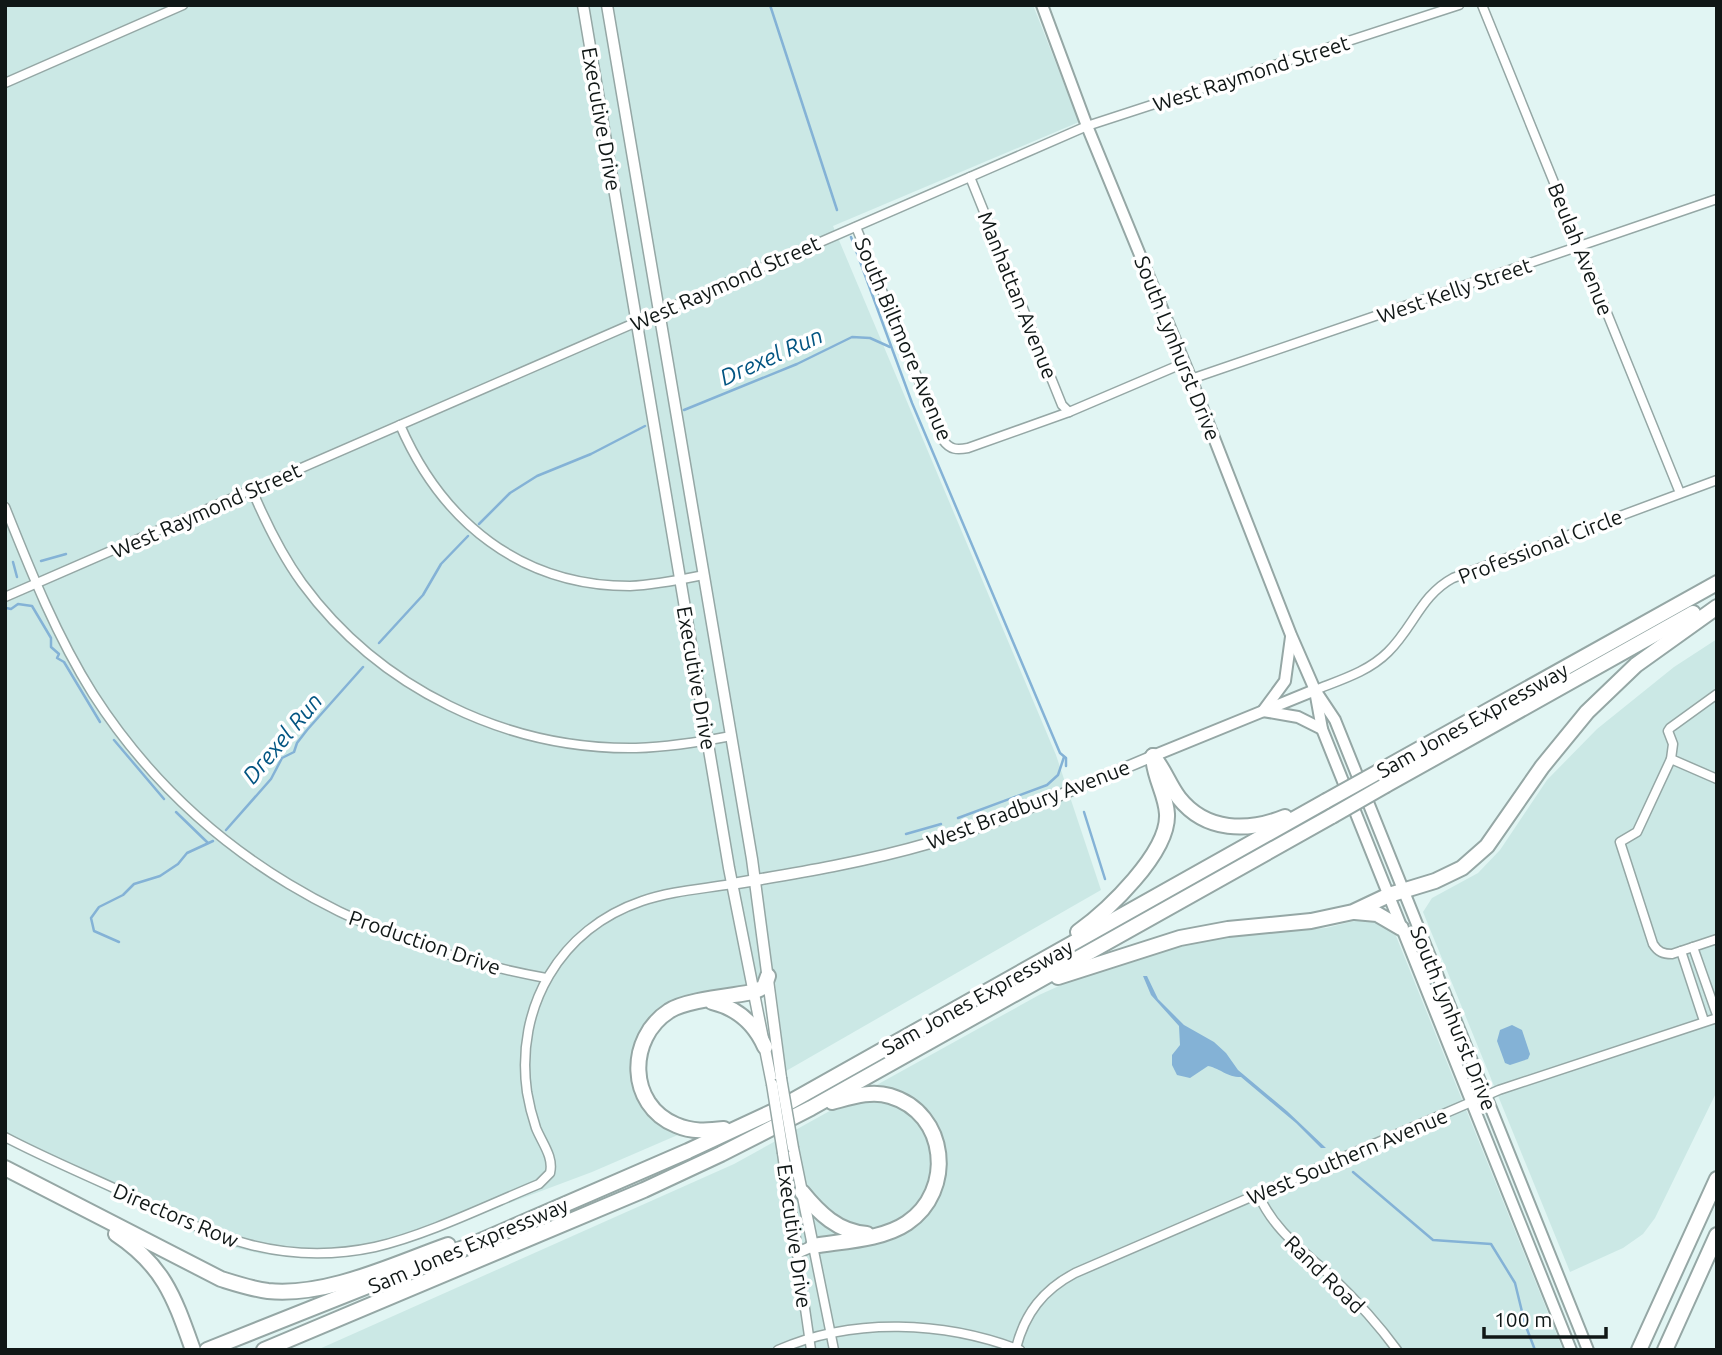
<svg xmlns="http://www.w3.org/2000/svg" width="1722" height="1355" font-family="Ubuntu,sans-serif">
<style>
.built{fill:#cbe8e5}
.water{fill:#84b2d6}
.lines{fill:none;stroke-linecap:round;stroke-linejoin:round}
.stream{stroke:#84b2d6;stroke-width:2.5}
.minor-casing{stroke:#95a7a5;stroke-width:11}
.tertiary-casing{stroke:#95a7a5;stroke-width:13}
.secondary-casing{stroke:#95a7a5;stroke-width:14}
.motorway-casing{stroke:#95a7a5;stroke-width:18}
.minor{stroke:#fff;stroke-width:8}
.tertiary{stroke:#fff;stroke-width:10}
.secondary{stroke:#fff;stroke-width:10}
.motorway{stroke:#fff;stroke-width:14}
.tertiary-bridge-casing{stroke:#95a7a5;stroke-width:13;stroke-linecap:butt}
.motorway-bridge-casing{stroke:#95a7a5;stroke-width:18;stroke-linecap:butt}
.tertiary-bridge{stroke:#fff;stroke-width:10}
.motorway-bridge{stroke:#fff;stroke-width:14}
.labels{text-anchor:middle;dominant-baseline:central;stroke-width:7;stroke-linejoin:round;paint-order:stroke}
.street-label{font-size:21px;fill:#101716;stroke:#fff}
.water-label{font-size:23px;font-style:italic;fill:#035582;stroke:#fff}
</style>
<rect width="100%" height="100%" fill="#e1f5f3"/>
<g class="built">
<polygon points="5,5 1033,5 1079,122 833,226 1056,755 1101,890 786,1071 775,982 684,999 655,1013 639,1036 632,1058 632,1082 640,1100 653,1119 680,1134 592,1172 390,1248 350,1256 305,1258 262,1254 224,1245 190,1231 5,1142"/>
<polygon points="1717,639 1717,1091 1655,1218 1643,1234 1623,1248 1570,1272 1423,912 1432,898 1478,873 1500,850 1547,780 1597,729 1674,667"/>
<polygon points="1366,918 1380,920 1394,931 1563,1350 317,1350 734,1164 1039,995 1110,963 1193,941 1261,932 1326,928"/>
</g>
<g class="water">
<path d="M 1143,976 L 1147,976 L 1158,999 L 1184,1025 L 1214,1042 L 1226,1053 L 1238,1070 L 1287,1111 L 1326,1148 L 1321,1148 L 1296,1123 L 1241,1077 C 1226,1077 1222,1069 1208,1066 L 1190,1078 L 1177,1075 L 1172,1065 L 1172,1055 L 1180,1045 L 1179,1026 L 1151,995 Z"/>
<polygon points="1512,1025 1522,1030 1530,1054 1528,1059 1510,1065 1505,1063 1497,1041 1500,1030"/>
</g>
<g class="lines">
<g class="stream">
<polyline points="770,5 837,210"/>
<polyline points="851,237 912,403 1060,753 1066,758 1066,766"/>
<polyline points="684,410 797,364 852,337 870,338 890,347"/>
<polyline points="479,524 510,493 537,476 591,454 645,426"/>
<polyline points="41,561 66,554"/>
<polyline points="13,562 17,577"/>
<polyline points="6,608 11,609 18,604 32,606 51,638 51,647 59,654 57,658 64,662 100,722"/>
<polyline points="379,643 423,595 441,564 468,536"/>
<polyline points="114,740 164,799"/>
<polyline points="176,812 208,843"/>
<polyline points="1084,812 1105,879"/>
<polyline points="958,818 1047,785 1058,775 1064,757"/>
<polyline points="226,830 271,779 282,758 294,752 297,743 307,730 363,667"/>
<polyline points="906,834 941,824"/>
<polyline points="119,942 94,931 91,918 99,907 123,895 134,884 160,876 178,864 187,853 213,841"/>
<polyline points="1353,1172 1433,1240 1491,1244 1515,1283 1525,1324 1535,1350"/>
</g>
<defs>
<g id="minor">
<polyline points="1482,5 1680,493"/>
<polyline points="5,83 183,5"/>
<polyline points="970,177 1062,405 1069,412"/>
<path d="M 856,227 L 943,440 C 950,450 957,450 968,448 L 1069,412 L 1184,363"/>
<polyline points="1191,379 1717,199"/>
<path d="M 400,425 C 442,522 521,586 630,586 C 655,585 679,580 704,575"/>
<path d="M 252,490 C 266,523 281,554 302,583 C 379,688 506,750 636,748 C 668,747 700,742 731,736"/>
<path d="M 5,507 C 31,572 56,635 93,694 C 197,856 360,944 546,978"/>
<polyline points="5,597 1087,126 1459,5"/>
<path d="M 1315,690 C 1340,680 1368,672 1388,652 C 1413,628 1421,595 1453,578 L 1717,480"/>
<path d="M 1717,694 L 1670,728 L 1668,731 L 1673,744 L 1671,759 L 1637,832 L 1620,842 L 1653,944 C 1658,952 1663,954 1672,954 L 1717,939"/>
<polyline points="1671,759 1717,779"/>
<polyline points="1693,947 1717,1015"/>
<polyline points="1681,951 1704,1021"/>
<path d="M 5,1137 C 41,1156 79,1172 116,1189 C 204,1231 273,1269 375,1247 C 427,1235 488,1205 539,1184 L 550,1173 C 554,1157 542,1143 536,1128 C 532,1116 529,1104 527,1092 C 515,1007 560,929 642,901 C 671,891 702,889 732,884"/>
<path d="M 1258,1194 C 1275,1232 1303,1250 1333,1278 C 1356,1300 1378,1324 1397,1350"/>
<polyline points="813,1246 834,1350"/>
<polyline points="797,1253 811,1350"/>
<path d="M 1016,1348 C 1025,1313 1043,1290 1075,1273 L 1499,1090 L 1717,1018"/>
<path d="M 778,1350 C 853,1317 944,1321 1020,1350"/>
</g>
<g id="tertiary">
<polyline points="583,5 729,868 772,1084"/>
<polyline points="607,5 752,859 781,1078"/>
<path d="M 732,884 C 798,873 865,862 930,843 C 1006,820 1079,787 1153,756"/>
<polyline points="783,1153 797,1253 813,1246 793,1148"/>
</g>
<g id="secondary">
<polyline points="1042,5 1087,126 1191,379 1291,635 1315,690 1335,720 1588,1350"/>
<polyline points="1291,637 1285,681 1263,711 1298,717 1322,729"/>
<polyline points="1316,696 1322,729 1571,1350"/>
<polyline points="1153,756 1315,690"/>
</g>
<g id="motorway">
<path d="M 1153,756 C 1164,769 1169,785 1179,798 C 1206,832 1248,832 1285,817"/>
<polyline points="1380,771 1717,583"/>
<polyline points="1386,785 1693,613"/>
<polyline points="1355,912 1377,914 1401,928"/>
<path d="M 1078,932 C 1107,911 1169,853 1167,814 C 1166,794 1154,778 1153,756"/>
<polyline points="1058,977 1180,938 1228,929 1311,921 1353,912 1389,895 1435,881 1462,868 1487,846 1542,767 1587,712 1636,665 1717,607"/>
<path d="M 712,1002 C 737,1008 755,1024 765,1047"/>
<path d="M 724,1129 C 707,1131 692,1132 676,1125 C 627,1105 627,1038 669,1011 C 685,1000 732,996 753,992 L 764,987 L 768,976"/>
<path d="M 5,1168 L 221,1279 C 237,1284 252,1289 268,1291 C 327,1297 394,1264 448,1245"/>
<path d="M 802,1192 C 819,1213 838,1232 867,1234"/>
<path d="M 116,1234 C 164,1266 174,1297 193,1350"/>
<path d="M 813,1246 C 842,1241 882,1240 907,1223 C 955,1191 948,1113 890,1096 C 871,1090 851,1097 832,1102"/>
<polyline points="207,1350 476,1243 688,1151 774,1111 1326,801"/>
<polyline points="264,1350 644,1190 721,1154 811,1108 1332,816"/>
<polyline points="1639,1350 1717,1179"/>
<polyline points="1665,1350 1717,1235"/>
</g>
</defs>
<use href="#minor" class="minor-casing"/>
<use href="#tertiary" class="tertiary-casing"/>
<use href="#secondary" class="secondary-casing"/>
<use href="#motorway" class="motorway-casing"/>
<use href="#minor" class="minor"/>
<use href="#tertiary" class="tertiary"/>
<use href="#secondary" class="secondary"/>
<use href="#motorway" class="motorway"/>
<defs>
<g id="tertiary-bridge">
<polyline points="781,1078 793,1148"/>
<polyline points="772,1084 783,1153"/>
</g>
<g id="motorway-bridge">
<polyline points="1326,801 1380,771"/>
<polyline points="1332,816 1386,785"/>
</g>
</defs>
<use href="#tertiary-bridge" class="tertiary-bridge-casing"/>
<use href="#motorway-bridge" class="motorway-bridge-casing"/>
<use href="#tertiary-bridge" class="tertiary-bridge"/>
<use href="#motorway-bridge" class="motorway-bridge"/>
</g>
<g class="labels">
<g class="street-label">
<text transform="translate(1251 73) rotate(-18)">West Raymond Street</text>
<text transform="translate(602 119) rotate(80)">Executive Drive</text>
<text transform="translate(1581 249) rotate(68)">Beulah Avenue</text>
<text transform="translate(725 283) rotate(-24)">West Raymond Street</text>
<text transform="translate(1454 290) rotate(-19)">West Kelly Street</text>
<text transform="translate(1018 295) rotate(68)">Manhattan Avenue</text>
<text transform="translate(904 339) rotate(67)">South Biltmore Avenue</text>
<text transform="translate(1178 348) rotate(68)">South Lynhurst Drive</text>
<text transform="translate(206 510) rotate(-24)">West Raymond Street</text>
<text transform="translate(1540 546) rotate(-21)">Professional Circle</text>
<text transform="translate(697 678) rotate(80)">Executive Drive</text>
<text transform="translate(1472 720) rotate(-29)">Sam Jones Expressway</text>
<text transform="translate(1028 804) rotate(-21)">West Bradbury Avenue</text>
<text transform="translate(425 942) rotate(19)">Production Drive</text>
<text transform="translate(977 997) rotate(-29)">Sam Jones Expressway</text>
<text transform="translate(1454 1018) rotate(68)">South Lynhurst Drive</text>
<text transform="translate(1347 1156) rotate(-23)">West Southern Avenue</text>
<text transform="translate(176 1215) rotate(23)">Directors Row</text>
<text transform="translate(795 1236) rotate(82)">Executive Drive</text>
<text transform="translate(468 1245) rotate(-23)">Sam Jones Expressway</text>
<text transform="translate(1325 1274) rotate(44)">Rand Road</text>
</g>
<g class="water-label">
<text transform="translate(771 356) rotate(-24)">Drexel Run</text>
<text transform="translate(282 738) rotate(-50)">Drexel Run</text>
</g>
</g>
<rect width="1722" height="1355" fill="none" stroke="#101716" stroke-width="14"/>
<path d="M1484 1327v10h122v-10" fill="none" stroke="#101716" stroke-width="3.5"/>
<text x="1494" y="1327" font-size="21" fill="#101716" stroke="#ffffff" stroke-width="5" paint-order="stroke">100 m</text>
</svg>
